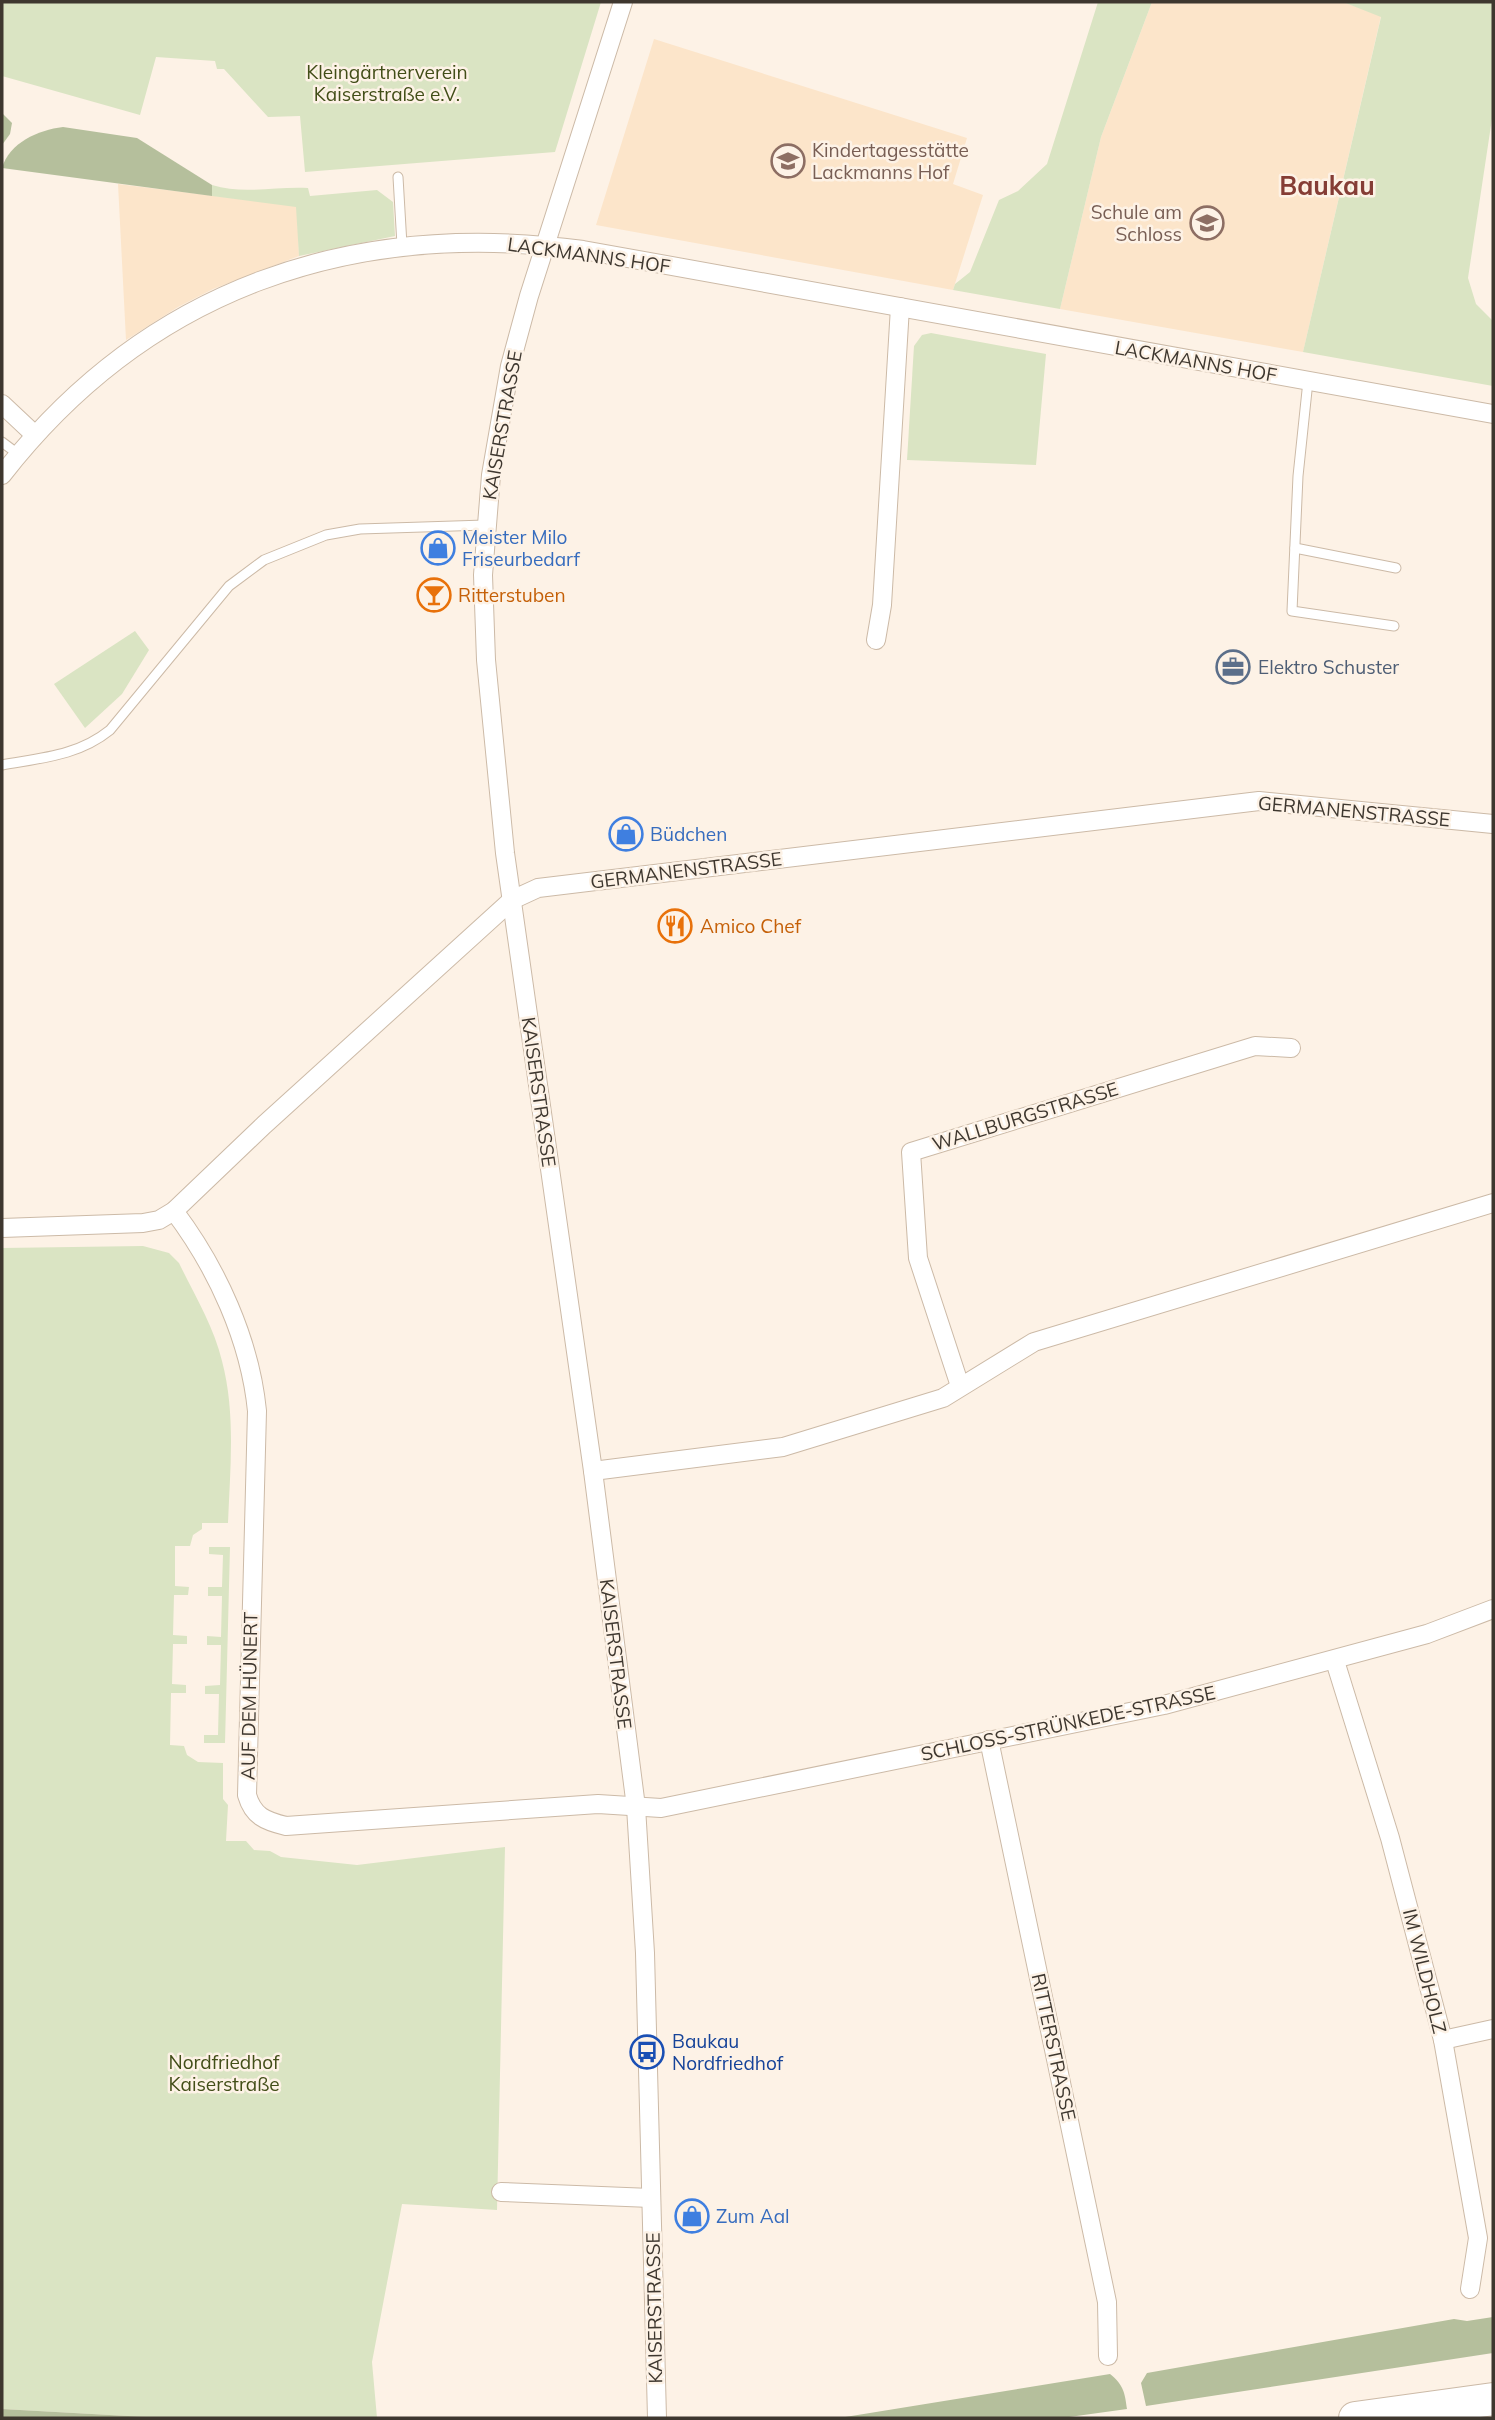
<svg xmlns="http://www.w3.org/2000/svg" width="1495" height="2420" font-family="Mulish,sans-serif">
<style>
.built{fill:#fce5ca}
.green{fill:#dae4c3}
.forest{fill:#b5bf9c}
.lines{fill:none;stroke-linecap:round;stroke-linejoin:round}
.service-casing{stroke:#ccbaa7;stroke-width:11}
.minor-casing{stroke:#ccbaa7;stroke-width:20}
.motorway-casing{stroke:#ccbaa7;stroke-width:34}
.service{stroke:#fff;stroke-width:9}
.minor{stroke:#fff;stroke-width:18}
.motorway{stroke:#fff;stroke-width:32}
.labels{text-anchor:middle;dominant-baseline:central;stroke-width:5;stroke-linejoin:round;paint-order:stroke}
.park-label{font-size:19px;fill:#424e18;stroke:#fdf2e6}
.education-label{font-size:19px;fill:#785e54;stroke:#fdf2e6;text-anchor:start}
.street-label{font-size:19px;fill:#3e372f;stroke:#fdf2e6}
.shop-label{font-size:19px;fill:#366cbe;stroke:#fdf2e6;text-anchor:start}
.food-label{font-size:19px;fill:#c56008;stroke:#fdf2e6;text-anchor:start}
.service-label{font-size:19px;fill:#4e5e75;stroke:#fdf2e6;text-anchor:start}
.transit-label{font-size:19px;fill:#164399;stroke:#fdf2e6;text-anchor:start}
.district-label{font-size:26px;font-weight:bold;fill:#853d35;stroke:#fdf2e6}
</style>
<rect width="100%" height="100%" fill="#fdf2e6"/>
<g class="built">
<polygon points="1152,2 1343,2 1381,16 1303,352 1060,309 1101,137"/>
<polygon points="654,39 967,138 953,184 983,195 953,290 596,225"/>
<polygon points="118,184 297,206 299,256 213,289 178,307 126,340"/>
</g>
<g class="green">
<polygon points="2,2 601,2 555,152 305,172 300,116 268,117 224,69 217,69 215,61 156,57 140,115 2,76"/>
<polygon points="1098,2 1152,2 1101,137 1060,309 953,290 955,284 970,272 999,200 1018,191 1047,164"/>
<polygon points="1343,2 1493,2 1493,112 1468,278 1476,304 1493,321 1493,386 1303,352 1381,17"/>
<path d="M 212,185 C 243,195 277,186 308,188 L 310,196 L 377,190 L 393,202 L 395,236 L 299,256 L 296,207 L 212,196 Z"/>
<polygon points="931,333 1046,354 1036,465 907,460 914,346 922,335"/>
<polygon points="135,631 149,650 122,694 85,728 54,684"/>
<path d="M 143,1246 L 169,1253 L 179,1263 C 194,1294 214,1327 222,1361 C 236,1414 230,1469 228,1523 L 202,1523 L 202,1529 L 193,1535 L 190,1546 L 175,1546 L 175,1586 L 189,1587 L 188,1595 L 174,1595 L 173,1635 L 187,1636 L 187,1644 L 173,1644 L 172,1684 L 186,1685 L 186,1693 L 171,1693 L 170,1745 L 184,1746 L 187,1755 L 198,1762 L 223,1763 L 223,1799 L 228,1805 L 226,1841 L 246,1841 L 254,1850 L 270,1851 L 281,1857 L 357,1865 L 505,1847 L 497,2210 L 402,2204 L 372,2362 L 377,2418 L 164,2418 L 2,2409 L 2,1248 Z"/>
<polygon points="209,1547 230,1547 225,1743 204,1743 204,1735 218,1735 219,1694 205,1694 205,1686 220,1685 221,1645 207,1645 207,1636 221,1637 222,1596 208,1596 208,1587 222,1587 223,1555 209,1554"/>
</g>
<g class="forest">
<polygon points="2,113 12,123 10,134 2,145"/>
<path d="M 63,127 L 137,138 L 212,185 L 212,196 L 2,168 C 9,143 38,130 63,127 Z"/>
<polygon points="1493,2317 1493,2353 1146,2406 1141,2383 1147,2373 1454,2319 1467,2321"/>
<path d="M 1110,2374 C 1124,2385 1125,2394 1127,2409 L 1062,2418 L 839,2418 Z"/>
<polygon points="2,2409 164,2418 2,2418"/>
</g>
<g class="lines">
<defs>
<g id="service">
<polyline points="398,177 402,245"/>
<polyline points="1308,381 1298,476 1292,611 1394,626"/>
<polyline points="2,442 18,454"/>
<polyline points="1295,548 1396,568"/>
<path d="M 2,765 C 40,758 78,756 110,730 L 229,586 L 264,560 L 326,535 L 360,529 L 485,525"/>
</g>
<g id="minor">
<polyline points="623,2 529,296 510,366 491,475 483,575 486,660 505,853 593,1471 636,1807 645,1953 657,2418"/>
<polyline points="2,404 35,435"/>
<path d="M 2,475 C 148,288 351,219 583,250 L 1493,414"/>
<polyline points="876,640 882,605 900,307"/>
<path d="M 174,1211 C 217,1268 250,1340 257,1411 L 247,1795 C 253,1816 265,1821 286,1826 L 598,1804 L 661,1808 L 1164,1705 L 1427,1634 L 1493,1609"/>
<polyline points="2,1228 143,1223 159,1220 174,1211 264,1125 512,900 538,888 1259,801 1493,824"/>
<polyline points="960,1386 918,1258 911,1152 1255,1046 1291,1048"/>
<polyline points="593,1471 783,1447 943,1398 1034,1342 1493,1203"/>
<polyline points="1335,1661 1390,1838 1443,2040 1478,2238 1470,2289"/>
<polyline points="989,1740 1107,2302 1108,2356"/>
<polyline points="1443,2040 1493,2029"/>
<polyline points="501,2192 651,2198"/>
</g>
<polyline id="motorway" points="1355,2418 1493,2399"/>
</defs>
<use href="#service" class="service-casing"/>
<use href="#minor" class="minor-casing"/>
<use href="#motorway" class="motorway-casing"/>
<use href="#service" class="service"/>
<use href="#minor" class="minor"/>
<use href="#motorway" class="motorway"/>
</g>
<defs>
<symbol id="school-ring" viewBox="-11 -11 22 22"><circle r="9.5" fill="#fdf2e6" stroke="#8d6e63" stroke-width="1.5"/><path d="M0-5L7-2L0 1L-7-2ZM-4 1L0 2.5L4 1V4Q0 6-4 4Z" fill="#8d6e63"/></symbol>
<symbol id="shop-ring" viewBox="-11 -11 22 22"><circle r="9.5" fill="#fdf2e6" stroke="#3f7fe0" stroke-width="1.5"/><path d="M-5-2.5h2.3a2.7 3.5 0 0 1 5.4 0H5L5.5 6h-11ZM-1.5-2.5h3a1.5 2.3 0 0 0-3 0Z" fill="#3f7fe0"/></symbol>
<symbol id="bar-ring" viewBox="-11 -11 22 22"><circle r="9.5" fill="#fdf2e6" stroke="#e8710a" stroke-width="1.5"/><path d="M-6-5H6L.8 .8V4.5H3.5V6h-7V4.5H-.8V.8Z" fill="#e8710a"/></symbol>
<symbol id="office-ring" viewBox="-11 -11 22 22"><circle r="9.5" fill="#fdf2e6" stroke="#5c6f8a" stroke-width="1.5"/><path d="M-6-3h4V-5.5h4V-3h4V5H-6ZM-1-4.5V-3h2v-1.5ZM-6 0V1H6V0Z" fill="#5c6f8a"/></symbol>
<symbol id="restaurant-ring" viewBox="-11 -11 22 22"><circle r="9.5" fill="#fdf2e6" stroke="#e8710a" stroke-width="1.5"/><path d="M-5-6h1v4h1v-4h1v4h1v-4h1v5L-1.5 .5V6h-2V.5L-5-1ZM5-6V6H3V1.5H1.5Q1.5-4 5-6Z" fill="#e8710a"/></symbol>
<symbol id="bus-ring" viewBox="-11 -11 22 22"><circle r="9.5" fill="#fdf2e6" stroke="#1a4fb4" stroke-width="1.5"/><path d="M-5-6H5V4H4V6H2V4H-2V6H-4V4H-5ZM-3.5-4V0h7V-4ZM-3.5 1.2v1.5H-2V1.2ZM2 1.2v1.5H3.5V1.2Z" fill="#1a4fb4"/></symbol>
</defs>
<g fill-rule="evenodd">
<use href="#school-ring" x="769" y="142" width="38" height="38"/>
<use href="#school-ring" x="1188" y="204" width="38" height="38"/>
<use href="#shop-ring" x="419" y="529" width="38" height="38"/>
<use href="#bar-ring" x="415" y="576" width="38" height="38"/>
<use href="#office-ring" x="1214" y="648" width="38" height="38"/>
<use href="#shop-ring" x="607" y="815" width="38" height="38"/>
<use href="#restaurant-ring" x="656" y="907" width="38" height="38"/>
<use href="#bus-ring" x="628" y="2033" width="38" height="38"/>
<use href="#shop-ring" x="673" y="2197" width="38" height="38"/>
</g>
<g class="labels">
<g class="park-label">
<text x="387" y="72">Kleingärtnerverein<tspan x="387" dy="22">Kaiserstraße e.V.</tspan></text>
<text x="224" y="2062">Nordfriedhof<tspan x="224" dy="22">Kaiserstraße</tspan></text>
</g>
<g class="education-label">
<text x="812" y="150">Kindertagesstätte<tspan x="812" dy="22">Lackmanns Hof</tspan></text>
<text x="1182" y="212" text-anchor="end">Schule am<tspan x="1182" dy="22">Schloss</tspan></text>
</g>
<g class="street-label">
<text transform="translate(589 255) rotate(8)">LACKMANNS HOF</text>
<text transform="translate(1196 361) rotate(10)">LACKMANNS HOF</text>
<text transform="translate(502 425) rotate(-80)">KAISERSTRASSE</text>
<text transform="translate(1354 811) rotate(5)">GERMANENSTRASSE</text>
<text transform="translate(686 870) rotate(-7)">GERMANENSTRASSE</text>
<text transform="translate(539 1092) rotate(82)">KAISERSTRASSE</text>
<text transform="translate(1025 1116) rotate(-17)">WALLBURGSTRASSE</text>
<text transform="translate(616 1654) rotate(83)">KAISERSTRASSE</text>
<text transform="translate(249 1696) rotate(-89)">AUF DEM HÜNERT</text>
<text transform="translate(1068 1723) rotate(-12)">SCHLOSS-STRÜNKEDE-STRASSE</text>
<text transform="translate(1425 1971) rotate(76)">IM WILDHOLZ</text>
<text transform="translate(1054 2047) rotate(78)">RITTERSTRASSE</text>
<text transform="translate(654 2308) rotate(-91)">KAISERSTRASSE</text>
</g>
<g class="shop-label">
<text x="462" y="537">Meister Milo<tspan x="462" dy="22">Friseurbedarf</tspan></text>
<text x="650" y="834">Büdchen</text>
<text x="716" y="2216">Zum Aal</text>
</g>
<g class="food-label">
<text x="458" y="595">Ritterstuben</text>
<text x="700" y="926">Amico Chef</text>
</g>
<g class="service-label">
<text x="1258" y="667">Elektro Schuster</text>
</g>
<g class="transit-label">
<text x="672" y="2041">Baukau<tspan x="672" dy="22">Nordfriedhof</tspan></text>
</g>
<g class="district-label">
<text x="1327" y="185">Baukau</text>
</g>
</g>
<rect width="1495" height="2420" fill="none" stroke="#3e372f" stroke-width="7"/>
</svg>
